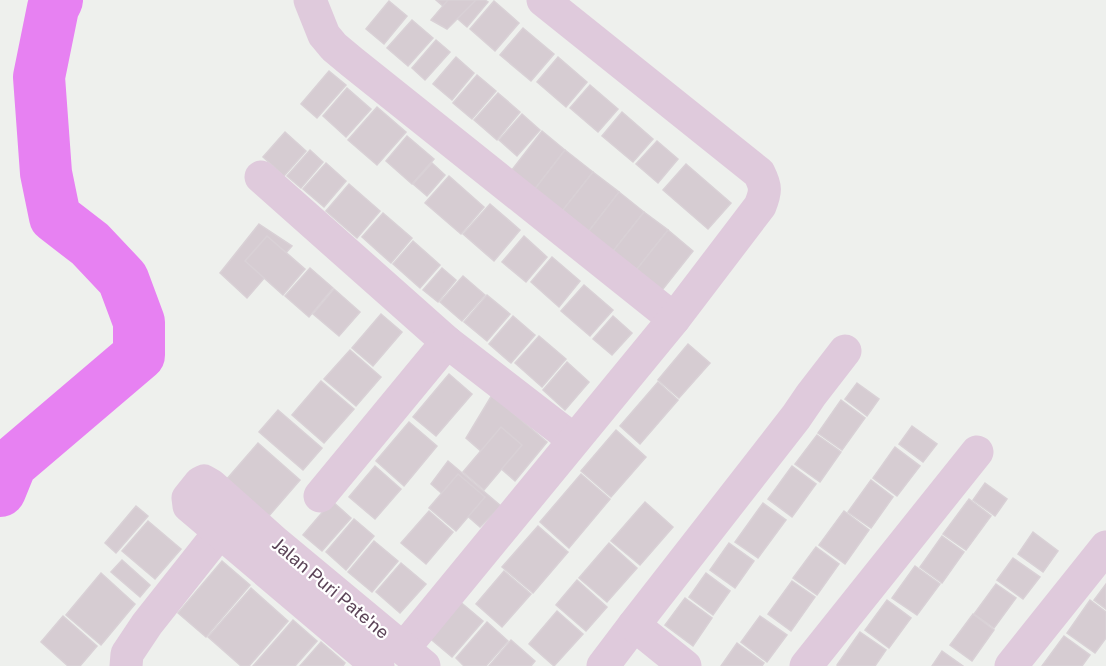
<svg xmlns="http://www.w3.org/2000/svg" width="1106" height="666" font-family="'Public Sans',sans-serif">
<style>
.lines{fill:none;stroke-linecap:round;stroke-linejoin:round}
.river{stroke:#e781f2;stroke-width:52}
.building{fill:#d6ccd2;stroke:#d9d1d6;stroke-width:1.5}
.minor{stroke:#dfcadc;stroke-width:33}
.labels{text-anchor:middle;dominant-baseline:central;stroke-width:4.5;stroke-linejoin:round;paint-order:stroke}
.street-label{font-size:18px;fill:#5c4458;stroke:#fff}
</style>
<rect width="100%" height="100%" fill="#eef0ed"/>
<g class="lines">
<polyline class="river" points="0,491 11,464 139,355 139,322 123,279 90,244 55,217 46,173 39,77 53,8 57,0"/>
</g>
<g class="building">
<polygon points="436,0 485,0 488,2 467,27"/>
<polygon points="448,0 476,0 447,29 431,20"/>
<polygon points="389,1 407,16 384,44 366,29"/>
<polygon points="494,1 519,23 495,51 470,29"/>
<polygon points="412,20 433,38 408,66 387,48"/>
<polygon points="523,28 554,54 531,81 500,55"/>
<polygon points="436,40 450,52 425,80 412,68"/>
<polygon points="456,57 474,73 452,100 433,84"/>
<polygon points="558,57 587,82 566,107 537,82"/>
<polygon points="329,71 346,85 317,118 301,104"/>
<polygon points="477,75 496,91 472,119 453,103"/>
<polygon points="590,85 618,109 598,132 570,108"/>
<polygon points="347,88 371,109 346,137 323,116"/>
<polygon points="498,93 520,112 497,140 474,120"/>
<polygon points="377,107 406,132 377,165 348,140"/>
<polygon points="622,112 653,139 633,162 602,136"/>
<polygon points="522,114 540,130 517,156 499,140"/>
<polygon points="542,131 565,150 531,194 508,175"/>
<polygon points="285,132 306,151 284,176 263,157"/>
<polygon points="407,136 434,159 412,184 386,161"/>
<polygon points="657,141 678,159 658,183 636,164"/>
<polygon points="310,150 323,162 301,188 287,176"/>
<polygon points="565,150 593,172 559,215 531,194"/>
<polygon points="326,163 346,181 324,207 303,189"/>
<polygon points="432,163 445,175 427,196 413,184"/>
<polygon points="686,164 731,203 708,229 663,190"/>
<polygon points="593,172 619,192 585,236 559,215"/>
<polygon points="449,176 484,207 461,234 425,203"/>
<polygon points="349,184 380,211 357,238 326,211"/>
<polygon points="619,192 644,212 610,255 585,236"/>
<polygon points="490,204 520,230 494,261 463,234"/>
<polygon points="644,212 668,230 633,274 610,255"/>
<polygon points="383,213 412,238 391,263 362,237"/>
<polygon points="259,224 292,246 247,298 220,273"/>
<polygon points="668,230 693,251 659,294 633,274"/>
<polygon points="267,236 305,269 283,295 245,261"/>
<polygon points="524,236 547,257 526,282 502,262"/>
<polygon points="413,241 440,265 420,288 393,264"/>
<polygon points="552,257 580,281 559,307 531,282"/>
<polygon points="310,268 333,288 309,317 285,296"/>
<polygon points="442,268 456,280 438,302 423,290"/>
<polygon points="463,276 485,295 462,321 440,302"/>
<polygon points="584,285 613,310 590,336 561,311"/>
<polygon points="334,289 360,312 339,336 313,314"/>
<polygon points="487,295 510,314 487,341 464,322"/>
<polygon points="381,314 402,332 373,366 352,348"/>
<polygon points="513,316 535,335 511,363 489,344"/>
<polygon points="613,316 632,333 612,355 593,339"/>
<polygon points="539,336 566,359 542,387 515,363"/>
<polygon points="688,344 710,363 679,398 658,380"/>
<polygon points="350,350 381,377 356,406 324,379"/>
<polygon points="567,362 589,382 565,410 543,390"/>
<polygon points="449,374 472,394 436,436 413,417"/>
<polygon points="321,381 354,409 324,443 292,415"/>
<polygon points="658,382 678,400 640,444 620,426"/>
<polygon points="857,383 879,399 867,416 845,399"/>
<polygon points="492,395 547,442 515,481 466,438"/>
<polygon points="841,400 865,418 842,450 818,433"/>
<polygon points="278,410 322,448 303,470 259,432"/>
<polygon points="409,422 437,446 404,486 376,461"/>
<polygon points="912,426 937,444 923,462 899,444"/>
<polygon points="501,427 522,445 484,490 463,472"/>
<polygon points="616,430 646,457 611,497 581,471"/>
<polygon points="817,435 841,452 820,482 795,464"/>
<polygon points="258,443 300,480 268,517 226,480"/>
<polygon points="895,447 920,466 897,496 873,478"/>
<polygon points="448,461 501,506 480,527 431,484"/>
<polygon points="375,466 401,489 375,519 349,497"/>
<polygon points="792,466 816,484 792,517 768,499"/>
<polygon points="458,474 485,497 456,531 429,508"/>
<polygon points="581,474 610,499 569,548 540,522"/>
<polygon points="871,480 893,497 871,528 848,512"/>
<polygon points="985,483 1007,499 995,516 973,500"/>
<polygon points="969,499 991,516 966,550 943,534"/>
<polygon points="332,501 351,518 322,551 303,535"/>
<polygon points="645,502 673,527 640,565 611,541"/>
<polygon points="763,503 786,520 758,558 735,542"/>
<polygon points="136,506 148,516 116,553 105,543"/>
<polygon points="429,511 453,532 426,564 401,543"/>
<polygon points="844,511 869,530 845,564 819,545"/>
<polygon points="354,519 374,536 346,570 326,552"/>
<polygon points="148,521 181,549 155,579 122,551"/>
<polygon points="538,526 568,552 533,593 502,567"/>
<polygon points="1033,532 1058,551 1043,572 1018,554"/>
<polygon points="942,536 964,552 942,583 920,567"/>
<polygon points="374,541 398,561 372,592 348,572"/>
<polygon points="609,543 637,568 607,602 579,578"/>
<polygon points="729,543 754,561 735,588 710,570"/>
<polygon points="816,547 839,564 817,595 793,578"/>
<polygon points="1013,558 1040,577 1023,599 997,580"/>
<polygon points="122,560 150,585 140,597 111,572"/>
<polygon points="222,561 250,585 206,637 178,613"/>
<polygon points="401,563 426,584 400,613 376,592"/>
<polygon points="915,566 940,584 917,615 892,598"/>
<polygon points="504,571 531,594 502,627 476,604"/>
<polygon points="101,573 135,604 101,645 66,615"/>
<polygon points="706,573 730,591 713,615 689,597"/>
<polygon points="577,580 607,607 586,631 556,605"/>
<polygon points="792,581 815,597 791,631 768,614"/>
<polygon points="996,584 1016,598 994,628 974,614"/>
<polygon points="1106,584 1106,609 1094,600"/>
<polygon points="251,588 288,621 249,666 241,666 208,637"/>
<polygon points="685,598 712,618 693,646 665,625"/>
<polygon points="458,600 483,621 452,657 427,636"/>
<polygon points="887,600 911,618 889,648 865,630"/>
<polygon points="1090,600 1106,612 1106,638 1095,653 1067,633"/>
<polygon points="557,611 583,634 554,666 529,644"/>
<polygon points="973,614 994,630 972,661 950,645"/>
<polygon points="63,616 97,646 80,666 68,666 41,642"/>
<polygon points="760,616 787,635 767,662 741,642"/>
<polygon points="293,620 317,641 295,666 253,666"/>
<polygon points="487,622 508,641 486,666 464,666 456,658"/>
<polygon points="860,632 886,650 875,666 839,666 837,665"/>
<polygon points="1064,636 1090,655 1082,666 1042,666"/>
<polygon points="511,640 535,661 531,666 489,666"/>
<polygon points="321,642 345,663 343,666 300,666"/>
<polygon points="737,643 764,663 762,666 721,666"/>
<polygon points="942,651 963,666 932,666"/>
</g>
<g class="lines">
<g class="minor">
<polyline points="310,0 324,35 334,47 352,62 674,319"/>
<polyline points="261,177 447,342 574,440"/>
<polyline points="320,496 447,342"/>
<path d="M 404,648 L 674,319 L 760,206 C 766,191 766,187 759,173 L 543,0"/>
<polyline points="126,666 127,654 147,624 219,533"/>
<polyline points="378,666 189,506 188,498 200,483 204,481 211,485 276,543 424,666"/>
<polyline points="603,666 634,625"/>
<polyline points="685,666 634,625 796,417 811,395 845,351"/>
<polyline points="806,666 977,452"/>
<polyline points="1011,666 1106,547"/>
</g>
</g>
<g class="labels">
<g class="street-label">
<text transform="translate(331 588) rotate(40)">Jalan Puri Pate'ne</text>
</g>
</g>
</svg>
